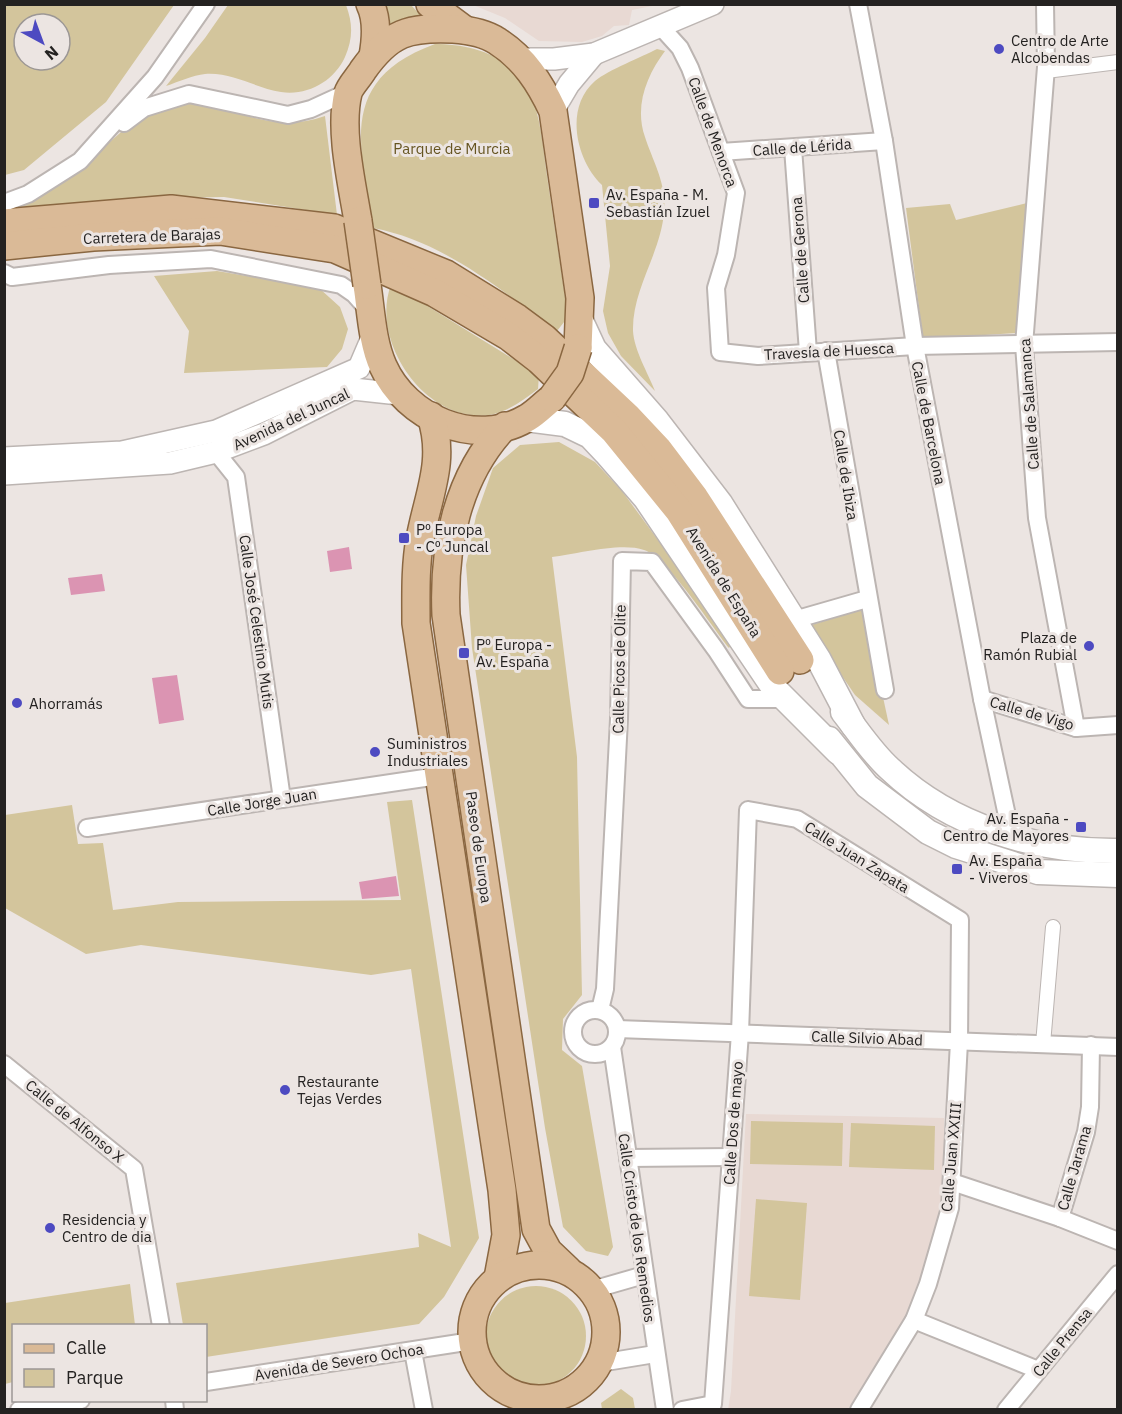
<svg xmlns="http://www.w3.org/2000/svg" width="1122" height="1414" font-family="'IBM Plex Sans',sans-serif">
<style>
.built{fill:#e8d9d3}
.green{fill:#d3c59c;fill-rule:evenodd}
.water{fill:#db94b2}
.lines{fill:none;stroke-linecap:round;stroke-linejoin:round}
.pedestrian-casing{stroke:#bcb5b2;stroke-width:16}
.minor-casing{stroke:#bcb5b2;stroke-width:20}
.tertiary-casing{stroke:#bcb5b2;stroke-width:24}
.secondary-casing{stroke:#bcb5b2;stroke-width:27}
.primary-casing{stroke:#8a6741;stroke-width:30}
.pedestrian{stroke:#fff;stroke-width:14}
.minor{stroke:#fff;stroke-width:16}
.tertiary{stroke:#fff;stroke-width:21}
.secondary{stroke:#fff;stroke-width:24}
.primary{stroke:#daba97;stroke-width:27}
.primary-bridge-casing{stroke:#8a6741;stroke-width:30;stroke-linecap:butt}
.primary-bridge{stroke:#daba97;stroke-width:27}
.poi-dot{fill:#4d4ac1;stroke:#ece5e2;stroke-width:2}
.labels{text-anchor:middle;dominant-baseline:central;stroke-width:6;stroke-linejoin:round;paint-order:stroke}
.poi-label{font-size:15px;fill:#242221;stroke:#ece5e2;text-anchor:start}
.street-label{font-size:15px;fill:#242221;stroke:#ece5e2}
.park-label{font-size:15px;fill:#655420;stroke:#ece5e2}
</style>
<rect width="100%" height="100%" fill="#ece5e2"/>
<g class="built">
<polygon points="473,5 657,5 632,10 629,25 614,26 602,36 582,42 539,41 505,18"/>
<polygon points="746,1114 944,1118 944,1210 906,1319 848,1409 728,1410 731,1391"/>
</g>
<g class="green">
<path d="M 4,5 L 174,5 L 106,102 L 24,170 L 5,175 ZM 24,24 L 60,24 L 60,60 L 24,60 Z"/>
<path d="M 228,5 L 346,5 C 353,24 353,38 345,57 C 334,81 308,96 281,92 C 255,88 233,72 205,74 C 193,75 178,82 166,86 L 205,38 Z"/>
<polygon points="386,5 411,5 424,19 392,31"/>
<path d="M 435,44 C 470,44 511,55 529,90 C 541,116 543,148 547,176 C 554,223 561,270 568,317 L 557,331 C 501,290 443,241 373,228 C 360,145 337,80 435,44 Z"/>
<path d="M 657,49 L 665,51 C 647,75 634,106 645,137 C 653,162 667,184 664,212 C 661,253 632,289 633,331 C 634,350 648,373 655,391 L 621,356 L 608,333 L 603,311 L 610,266 L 602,185 C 576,160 564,108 595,81 C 608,70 642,57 657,49 Z"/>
<path d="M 196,102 C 243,112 277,133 325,116 L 337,215 L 224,197 L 169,198 L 5,210 L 63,183 L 128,126 L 154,113 Z"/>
<polygon points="1027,203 1016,333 923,339 906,208 950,204 956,220"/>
<polygon points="217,271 319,288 340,307 348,329 342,349 327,367 184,373 189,331 154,276"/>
<path d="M 391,285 L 428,300 L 429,307 L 539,375 L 538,389 C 525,399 510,410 494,414 C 428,428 369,342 391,285 Z"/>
<path d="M 559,442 L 595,462 L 622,491 L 733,642 L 729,648 C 712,627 667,557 644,550 C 621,542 577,554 552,557 L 577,757 L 582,995 L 563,1019 L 562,1050 L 582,1066 L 613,1247 L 608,1256 L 586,1251 L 563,1227 L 545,1128 L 472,648 L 466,565 L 476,516 L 493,468 L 520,445 Z"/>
<polygon points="864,609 889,725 855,695 808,626"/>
<polygon points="412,800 479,1238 444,1297 419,1324 206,1357 206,1326 183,1325 176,1283 419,1247 418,1233 451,1247 411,969 371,975 141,945 86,954 5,908 5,815 72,805 78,844 103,843 113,910 178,902 401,900 387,802"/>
<polygon points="751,1121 843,1123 842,1166 750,1164"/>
<polygon points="851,1123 935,1126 934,1170 849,1167"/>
<polygon points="756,1199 807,1203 800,1300 749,1296"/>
<polygon points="130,1284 135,1325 14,1326 13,1382 5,1384 5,1303"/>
<circle cx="536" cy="1336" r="50"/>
<polygon points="621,1389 633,1398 635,1409 602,1409 601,1403"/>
</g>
<g class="water">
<polygon points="349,547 352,569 330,572 327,551"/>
<polygon points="102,574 105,591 71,595 68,578"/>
<polygon points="177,675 184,720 159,724 152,678"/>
<polygon points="396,876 399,896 362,899 359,882"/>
</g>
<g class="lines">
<defs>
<g id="pedestrian">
<polyline points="1046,71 1118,62"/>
<polyline points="1043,1044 1053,927"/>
</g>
<g id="minor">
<polyline points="858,4 884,141 915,346 982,699 1012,839"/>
<polyline points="1045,4 1046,67 1024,345 1037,518 1076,728"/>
<polyline points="661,27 680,48 690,68 736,193 726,255 716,288 720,352 758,356 915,346 1118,342"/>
<polyline points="124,123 144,108 189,94 288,115 311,109 348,92"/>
<polyline points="793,148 808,352"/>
<polyline points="721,152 884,141"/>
<polyline points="4,203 28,194 80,161 155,77 206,4"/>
<polyline points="4,273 12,277 109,265 211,259 341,285 354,294 369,311"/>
<polyline points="826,351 885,690"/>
<polyline points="216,452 236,477 282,799"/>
<polyline points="794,620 867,599"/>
<polyline points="982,699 1076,728 1118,725"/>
<polyline points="87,828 438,776"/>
<circle cx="595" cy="1032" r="22"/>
<polyline points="600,1010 605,989 619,719 622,561 652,562 716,650 748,699 785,699"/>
<polyline points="617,1029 1118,1047"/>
<polyline points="612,1047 665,1410"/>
<polyline points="4,1064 134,1169 161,1326"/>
<polyline points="628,1158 731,1157"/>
<polyline points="952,1182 1060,1218 1118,1241"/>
<polyline points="1060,1218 1086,1132 1090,1107 1091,1045"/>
<polyline points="592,1290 644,1275"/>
<polyline points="914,1320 1038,1370"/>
<polyline points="413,1351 424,1410"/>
<polyline points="600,1363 655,1354"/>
<polyline points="206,1382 472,1341"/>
<polyline points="174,1400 175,1410"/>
<polyline points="19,1410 81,1400"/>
<polyline points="682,1410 713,1404 740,1033 748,810 797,819 960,920 959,1042 950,1208 928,1284 914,1320 859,1410"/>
<polyline points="1006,1410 1118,1274"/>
</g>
<g id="tertiary">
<polyline points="521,59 554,59 594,54 713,4"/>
<polyline points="553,111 569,84 594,54"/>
<polyline points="4,458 122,452 216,431 359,368 374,333"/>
<polyline points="4,474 170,463 216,452 264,434 353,389 399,394"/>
</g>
<g id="secondary">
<polyline points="581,321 594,349 657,421 720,503 819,660 853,725"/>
<polyline points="526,419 565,424 590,436 606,453 646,499 773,687 838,752"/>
<path d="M 843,712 C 858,731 872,753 890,769 C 950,826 1036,852 1118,851"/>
<polyline points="829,739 867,786 928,832 956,846 1038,872 1118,875"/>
</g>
<g id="primary">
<path d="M 370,4 C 378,20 376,39 373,56"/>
<polyline points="430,4 465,30"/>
<path d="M 358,221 C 352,184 339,130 348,93 C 350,86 359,77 363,70 C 390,32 409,27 453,29 C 467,30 485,33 497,41 C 524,58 540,83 553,111 L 580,298 L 578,348"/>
<polyline points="4,223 171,209 334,228 446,274 517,318 544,338 627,416 658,449 695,498 800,660"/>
<polyline points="4,246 93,237 220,231 335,249 435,293 508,336 539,360 614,431 679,511 780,671"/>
<path d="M 367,285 C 371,311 372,342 383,366 C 406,418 475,449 527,418 C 536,413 544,404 552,398"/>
<path d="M 431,416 C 446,461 428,495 420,539 C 415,567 416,595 416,623 L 502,1190 L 506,1235 L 498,1278"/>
<path d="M 505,426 C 457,476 443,547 446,615 L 536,1229 L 548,1251 L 568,1270"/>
<circle cx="539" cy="1332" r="67"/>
</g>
</defs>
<use href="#pedestrian" class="pedestrian-casing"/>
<use href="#minor" class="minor-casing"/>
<use href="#tertiary" class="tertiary-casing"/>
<use href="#secondary" class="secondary-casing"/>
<use href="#primary" class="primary-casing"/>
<use href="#pedestrian" class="pedestrian"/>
<use href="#minor" class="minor"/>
<use href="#tertiary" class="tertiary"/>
<use href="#secondary" class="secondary"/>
<use href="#primary" class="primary"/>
<defs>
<g id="primary-bridge">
<polyline points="358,221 367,285"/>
<polyline points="552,398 570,373 578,348"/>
</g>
</defs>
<use href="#primary-bridge" class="primary-bridge-casing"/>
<use href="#primary-bridge" class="primary-bridge"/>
</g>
<g class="poi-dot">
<circle cx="999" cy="49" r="6"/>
<rect x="588" y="197" width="12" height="12" rx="3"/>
<rect x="398" y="532" width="12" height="12" rx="3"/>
<circle cx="1089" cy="646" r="6"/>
<rect x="458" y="647" width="12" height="12" rx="3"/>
<circle cx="17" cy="703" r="6"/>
<circle cx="375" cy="752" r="6"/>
<rect x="1075" y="821" width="12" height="12" rx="3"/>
<rect x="951" y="863" width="12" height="12" rx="3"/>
<circle cx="285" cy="1090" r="6"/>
<circle cx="50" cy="1228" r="6"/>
</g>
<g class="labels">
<g class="poi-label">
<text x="1011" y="40">Centro de Arte<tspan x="1011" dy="17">Alcobendas</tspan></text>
<text x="606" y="194">Av. España - M.<tspan x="606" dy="17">Sebastián Izuel</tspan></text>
<text x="416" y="529">Pº Europa<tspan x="416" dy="17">- Cº Juncal</tspan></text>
<text x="1077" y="637" text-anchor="end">Plaza de<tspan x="1077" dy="17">Ramón Rubial</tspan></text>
<text x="476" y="644">Pº Europa -<tspan x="476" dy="17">Av. España</tspan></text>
<text x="29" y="703">Ahorramás</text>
<text x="387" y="743">Suministros<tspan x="387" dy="17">Industriales</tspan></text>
<text x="1069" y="818" text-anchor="end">Av. España -<tspan x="1069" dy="17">Centro de Mayores</tspan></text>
<text x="969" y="860">Av. España<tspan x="969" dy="17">- Viveros</tspan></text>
<text x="297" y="1081">Restaurante<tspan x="297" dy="17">Tejas Verdes</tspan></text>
<text x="62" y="1219">Residencia y<tspan x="62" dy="17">Centro de dia</tspan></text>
</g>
<g class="street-label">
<text transform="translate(713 132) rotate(70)">Calle de Menorca</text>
<text transform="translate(802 147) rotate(-4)">Calle de Lérida</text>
<text transform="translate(152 236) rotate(-2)">Carretera de Barajas</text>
<text transform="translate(800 250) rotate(-94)">Calle de Gerona</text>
<text transform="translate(829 351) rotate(-3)">Travesía de Huesca</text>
<text transform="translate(1029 404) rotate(-94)">Calle de Salamanca</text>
<text transform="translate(291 419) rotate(-25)">Avenida del Juncal</text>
<text transform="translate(929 423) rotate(79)">Calle de Barcelona</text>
<text transform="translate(846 475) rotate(81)">Calle de Ibiza</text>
<text transform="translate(724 582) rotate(58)">Avenida de España</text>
<text transform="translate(257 622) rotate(82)">Calle José Celestino Mutis</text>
<text transform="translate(619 669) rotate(-89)">Calle Picos de Olite</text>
<text transform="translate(1032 713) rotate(16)">Calle de Vigo</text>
<text transform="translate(262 802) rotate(-9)">Calle Jorge Juan</text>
<text transform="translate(479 847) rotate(82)">Paseo de Europa</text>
<text transform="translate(857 857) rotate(32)">Calle Juan Zapata</text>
<text transform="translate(867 1038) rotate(2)">Calle Silvio Abad</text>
<text transform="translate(75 1121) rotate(39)">Calle de Alfonso X</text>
<text transform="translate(733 1123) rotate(-86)">Calle Dos de mayo</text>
<text transform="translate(951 1157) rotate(-85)">Calle Juan XXIII</text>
<text transform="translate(1074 1168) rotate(-74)">Calle Jarama</text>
<text transform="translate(637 1228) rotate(82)">Calle Cristo de los Remedios</text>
<text transform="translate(1062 1342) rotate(-51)">Calle Prensa</text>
<text transform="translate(339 1362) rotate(-9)">Avenida de Severo Ochoa</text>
</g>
<g class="park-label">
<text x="452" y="148">Parque de Murcia</text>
</g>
</g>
<rect width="1122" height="1414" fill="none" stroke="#242221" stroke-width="12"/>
<rect x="12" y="1324" width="195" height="78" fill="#ece5e2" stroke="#9c9795" stroke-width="1.5"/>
<rect x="24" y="1344" width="30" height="9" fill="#daba97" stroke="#9c9795" stroke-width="1.5"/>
<text x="66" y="1354" font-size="18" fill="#242221">Calle</text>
<rect x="24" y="1369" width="30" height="18" fill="#d3c59c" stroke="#9c9795" stroke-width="1.5"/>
<text x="66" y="1384" font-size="18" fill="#242221">Parque</text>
<g transform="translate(42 42) rotate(139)"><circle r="28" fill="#ece5e2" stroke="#9c9795" stroke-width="1.5"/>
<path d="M0-4.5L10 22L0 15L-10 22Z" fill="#4d4ac1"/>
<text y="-9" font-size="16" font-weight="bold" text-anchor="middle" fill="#242221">N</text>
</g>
</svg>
